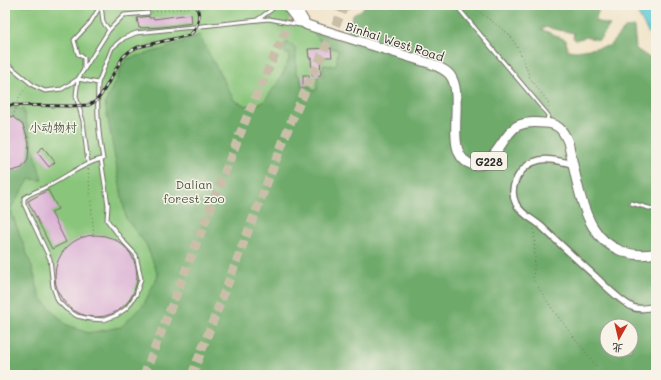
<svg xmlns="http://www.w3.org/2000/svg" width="661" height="380" font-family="Mali,'LXGW WenKai TC',sans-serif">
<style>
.green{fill:#89c57a;stroke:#5a7852;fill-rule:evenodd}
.forest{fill:#6eaa6a;stroke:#4c6a4a;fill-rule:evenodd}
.water{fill:#5dc9d4;stroke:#447a80}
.building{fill:#dcb2d6}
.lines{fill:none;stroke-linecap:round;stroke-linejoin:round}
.trunk-tunnel{stroke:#c9bfa9;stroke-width:9;stroke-dasharray:9 4.5;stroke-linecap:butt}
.service-casing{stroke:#706c62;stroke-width:5}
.minor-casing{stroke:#706c62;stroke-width:8}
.trunk-casing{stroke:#706c62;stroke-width:11}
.path{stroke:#706c62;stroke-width:1;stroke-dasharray:1 3;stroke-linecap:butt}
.service{stroke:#fff;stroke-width:3}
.minor{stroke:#fff;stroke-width:5.5}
.trunk{stroke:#fff;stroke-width:9}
.rail-casing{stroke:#2b2b2b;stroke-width:3}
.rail{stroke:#f7f3e8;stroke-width:1.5;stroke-dasharray:4.5;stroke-linecap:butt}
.labels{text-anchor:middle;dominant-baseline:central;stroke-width:3;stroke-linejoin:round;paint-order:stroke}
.shield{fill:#f7f3e8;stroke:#686764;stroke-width:1}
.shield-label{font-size:11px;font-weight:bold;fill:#2b2b2b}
.street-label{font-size:12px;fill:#2b2b2b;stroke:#f7f3e8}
.park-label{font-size:12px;fill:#475943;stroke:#f7f3e8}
</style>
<rect width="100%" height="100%" fill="#f7f3e8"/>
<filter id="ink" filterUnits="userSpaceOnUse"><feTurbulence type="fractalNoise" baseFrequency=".025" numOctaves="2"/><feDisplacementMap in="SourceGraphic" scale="8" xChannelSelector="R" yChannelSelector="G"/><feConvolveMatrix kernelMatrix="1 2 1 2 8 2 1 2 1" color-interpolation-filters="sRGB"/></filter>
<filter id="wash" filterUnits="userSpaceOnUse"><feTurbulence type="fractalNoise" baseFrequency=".012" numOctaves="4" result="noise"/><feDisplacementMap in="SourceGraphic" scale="16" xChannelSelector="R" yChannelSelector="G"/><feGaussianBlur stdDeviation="0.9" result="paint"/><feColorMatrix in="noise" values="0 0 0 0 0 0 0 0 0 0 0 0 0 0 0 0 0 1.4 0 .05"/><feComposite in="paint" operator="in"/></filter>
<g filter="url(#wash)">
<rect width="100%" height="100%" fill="#f1e4c8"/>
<path class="green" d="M 5,5 L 294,5 L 322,42 L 534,129 L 656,375 L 5,375 ZM 607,326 L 631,326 L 631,350 L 607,350 Z"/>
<path class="forest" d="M 363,5 L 599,5 L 600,6 L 595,21 L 610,25 L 599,40 L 586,37 L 575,40 L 573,37 L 574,33 L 544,27 L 541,29 L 566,40 L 567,50 L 576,51 L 609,46 L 625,28 L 634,27 L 636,49 L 656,62 L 656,375 L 5,375 L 5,107 L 23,109 L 42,180 L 30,179 L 10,209 L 32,267 L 40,297 L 65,324 L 88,333 L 121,327 L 144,304 L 158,275 L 146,244 L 126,219 L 105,103 L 126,59 L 164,49 L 199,35 L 234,100 L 246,106 L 264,102 C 274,87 287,72 290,54 L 286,54 L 283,47 L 288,41 L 296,50 L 296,74 L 300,76 L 302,86 L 310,86 L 313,91 L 317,89 L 317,76 L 324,75 L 323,65 L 336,66 L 338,50 L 322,45 L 320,41 L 312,30 L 347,42 L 352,16 L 364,8 ZM 607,326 L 631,326 L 631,350 L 607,350 Z"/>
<polygon class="water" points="633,5 656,5 656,38 650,36"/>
<g id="blocks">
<g class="building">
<polygon points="191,14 192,23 162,27 139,28 137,18 149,16 149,18 154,18 154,19"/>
<polygon points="331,48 332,57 320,57 321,75 312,76 311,58 309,58 308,49"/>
<rect x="303" y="75" width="6" height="10"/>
<polygon points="5,115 13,117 23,125 29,142 28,160 22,168 12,171 5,170"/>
<polygon points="43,147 55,162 49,167 37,152"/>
<polygon points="48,190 58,209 51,212 66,242 52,249 28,201"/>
<circle cx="96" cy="276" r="41"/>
</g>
</g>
</g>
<g filter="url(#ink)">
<use href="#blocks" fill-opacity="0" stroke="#706c62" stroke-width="1"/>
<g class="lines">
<g class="trunk-tunnel">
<polyline points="144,375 248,114 296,8"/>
<polyline points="192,375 290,124 345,5"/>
</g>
<defs>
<g id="service">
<polyline points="101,5 103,22 109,30"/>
<polyline points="451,5 459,9 464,15 548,115 547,121"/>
<polyline points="257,20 271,10 275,5"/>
<polyline points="5,64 11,67 34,86 45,91 62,89 78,79 109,30 124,15 148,13"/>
<polyline points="84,70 84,58 78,54 74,40 90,23 101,5"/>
<path d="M 98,83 C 97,112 98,131 103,159"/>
<path d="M 101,159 L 108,205 L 107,220 L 123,241 L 136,255 L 141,279 L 136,295 L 127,308 L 117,315 L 104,320 L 90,319 L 77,316 L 66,309 L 58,301 L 53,287 L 50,259 L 24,204 L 24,198 C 32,192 41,190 50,185 C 67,176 82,164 101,159 Z"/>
<polyline points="88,163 83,121 76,96 78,79 98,83 112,48 124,38 136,33 269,19 300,25"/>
<polyline points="631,203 656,210"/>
</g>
<path id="minor" d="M 573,164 C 563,162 551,158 540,160 C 521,164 507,186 516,204 C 522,215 533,219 541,226 C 559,243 577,260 595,276 C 606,287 618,299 632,307 C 639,310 649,308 656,306"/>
<g id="trunk">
<path d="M 286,5 L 296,18 L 307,25 L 432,64 C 438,67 445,69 450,75 C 467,97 440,158 474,165 C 494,168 502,135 517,126 C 525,122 536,122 544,123 C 558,123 563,130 568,142 C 574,167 580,206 593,227 C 606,249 632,259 656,253"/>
<polyline points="294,5 304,21"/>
</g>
</defs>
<use href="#service" class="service-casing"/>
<use href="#minor" class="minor-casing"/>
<use href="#trunk" class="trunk-casing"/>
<g class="path">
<path d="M 321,5 C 332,13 350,11 362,5"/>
<polyline points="342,5 345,9"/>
<polyline points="470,5 510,35 522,56 530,78 548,102 549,109"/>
<polyline points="152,12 194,7 196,5"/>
<polyline points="13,117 18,99 27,86"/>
<polyline points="88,169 94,236"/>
<polyline points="534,229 535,258 533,279 553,310 603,375"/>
</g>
<use href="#service" class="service"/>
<use href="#minor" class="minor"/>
<use href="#trunk" class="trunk"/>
<defs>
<path id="rail" d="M 5,105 L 69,106 L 89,105 L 96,101 L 101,95 L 123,57 L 130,51 L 138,47 L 190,35 C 199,26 201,16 196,5"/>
</defs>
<use href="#rail" class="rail-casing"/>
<use href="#rail" class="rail"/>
</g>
</g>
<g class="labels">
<rect class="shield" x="471" y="152" width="36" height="18" rx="3"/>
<g class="shield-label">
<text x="489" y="161">G228</text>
</g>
<g class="street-label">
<text transform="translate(395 41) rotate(18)">Binhai West Road</text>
</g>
<g class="park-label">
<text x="53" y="127">小动物村</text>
<text x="194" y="184">Dalian<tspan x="194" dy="14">forest zoo</tspan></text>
</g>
</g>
<rect width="661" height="380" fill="none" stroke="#f7f3e8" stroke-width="20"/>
<g transform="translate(619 338) rotate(188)"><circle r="19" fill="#f7f3e8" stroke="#a5a39c"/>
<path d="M0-3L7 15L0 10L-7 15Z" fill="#c8321e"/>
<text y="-6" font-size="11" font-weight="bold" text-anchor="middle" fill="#2b2b2b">北</text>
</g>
</svg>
